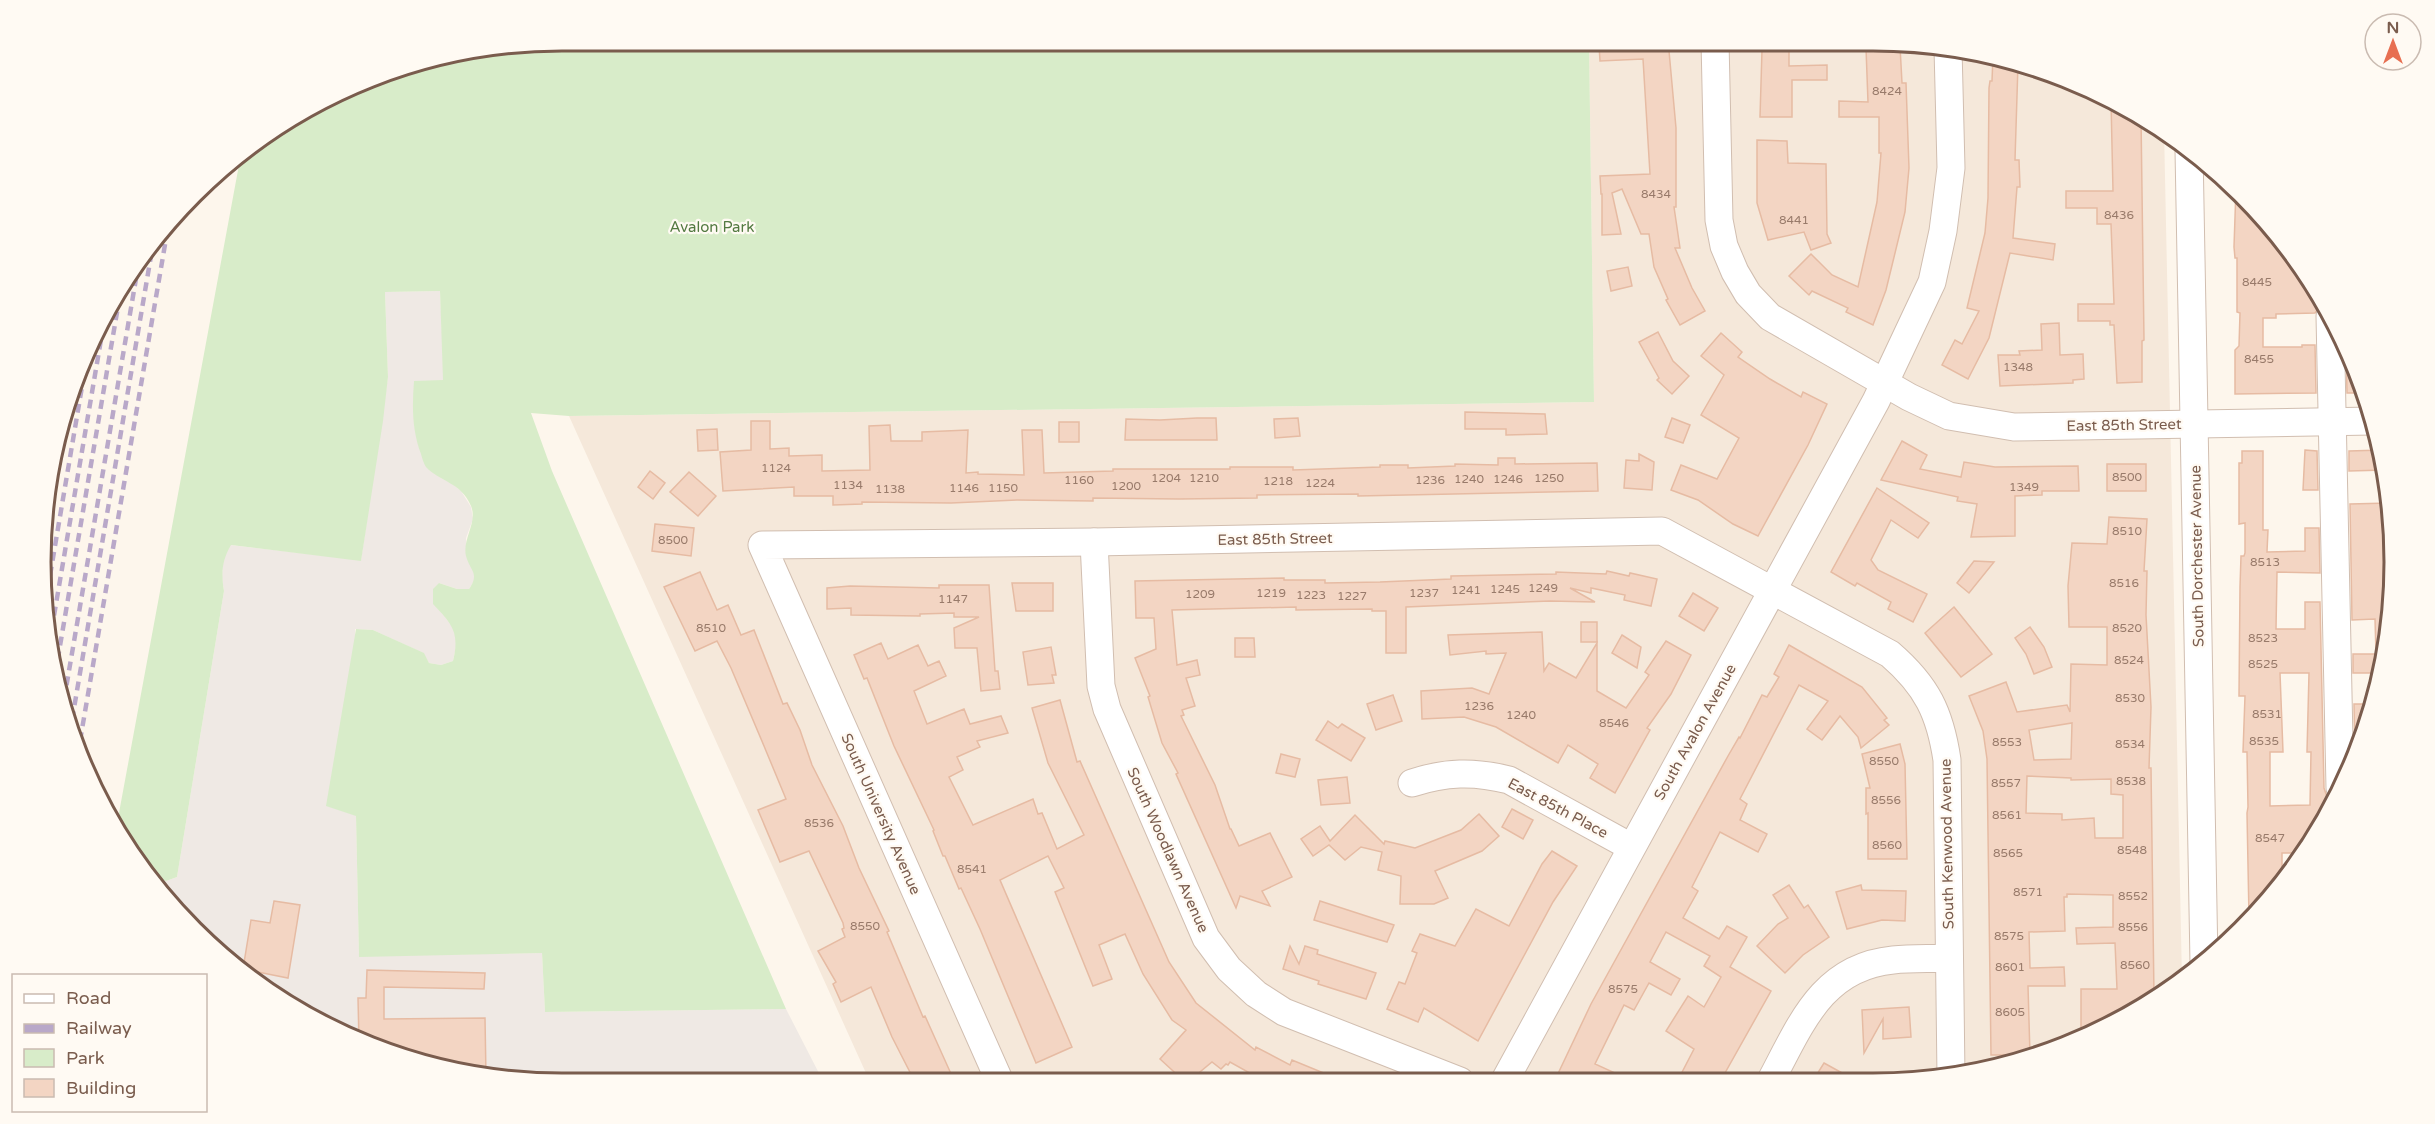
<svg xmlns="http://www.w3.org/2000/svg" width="2435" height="1124" font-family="'Varela Round',sans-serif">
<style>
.residential{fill:#f5e8da}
.industrial{fill:#efe9e4}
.green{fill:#d8ecc9}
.building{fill:#f3d5c3;stroke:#e6bba3;stroke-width:1.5;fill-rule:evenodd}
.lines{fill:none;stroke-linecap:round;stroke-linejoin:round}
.minor-casing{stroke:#d1beb0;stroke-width:29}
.minor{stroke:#fff;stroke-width:27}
.rail{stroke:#b9a8c9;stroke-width:4.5;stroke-dasharray:9 6;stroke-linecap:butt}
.labels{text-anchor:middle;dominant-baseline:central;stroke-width:4.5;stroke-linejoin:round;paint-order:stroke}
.number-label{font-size:12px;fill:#987a6a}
.park-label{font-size:15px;fill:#537a41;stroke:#fffaf3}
.street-label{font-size:15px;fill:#7a5c4d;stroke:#fffaf3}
.rim{fill:none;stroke:#7a5c4d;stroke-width:3}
</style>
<rect width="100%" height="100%" fill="#fdf6ec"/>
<polygon class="residential" points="1589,41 1873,41 1974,50 2072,80 2164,129 2182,980 2073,1044 1941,1079 870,1082 569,416 1594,402"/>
<polygon class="industrial" points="440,291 449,481 461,491 471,507 473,519 466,538 466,555 474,569 474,581 469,589 457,589 439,583 445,617 454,629 457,642 453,661 441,665 429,663 423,653 373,630 355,629 356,816 359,956 542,953 545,1012 786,1009 824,1083 562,1083 460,1073 363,1044 218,954 156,878 166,881 177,877 224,591 222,578 223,559 230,545 361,560 388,377 385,292"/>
<path class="green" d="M 562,41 L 1589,41 L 1594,402 L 569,416 L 531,413 L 552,471 L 786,1009 L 545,1012 L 542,953 L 359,957 L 356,816 L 326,806 L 356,629 L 373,630 L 424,653 L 429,663 L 441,665 L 453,661 C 460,632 452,624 433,604 L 433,589 L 439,583 L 457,589 L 469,589 C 480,573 470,571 466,556 C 462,539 478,522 471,506 C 461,482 440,482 426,467 C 424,464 422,458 421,454 C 412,430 412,407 414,381 L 443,380 L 440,291 L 385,292 L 388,377 L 383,421 L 361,561 L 231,545 C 222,560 221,573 224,591 L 177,877 L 166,881 L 156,878 L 116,829 L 241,154 L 302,110 L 394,68 Z"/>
<g class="building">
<polygon points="1642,40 1668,40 1676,128 1676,207 1674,207 1680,248 1675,248 1692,288 1705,311 1680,325 1666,300 1668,299 1654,267 1649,234 1641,234 1622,189 1612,193 1621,234 1602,235 1602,194 1601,194 1600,176 1650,174 1643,59 1600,61 1599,45 1642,42"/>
<polygon points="1900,46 1902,83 1906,83 1909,168 1905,212 1886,290 1873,325 1846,312 1848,308 1812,291 1809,295 1789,276 1811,254 1832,275 1858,287 1877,202 1881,153 1879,153 1879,117 1839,117 1839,101 1868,102 1866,48"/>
<polygon points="1762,50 1789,50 1789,66 1827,65 1827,80 1792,80 1792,117 1760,117"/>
<polygon points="1993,56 2018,64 2015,160 2019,160 2020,187 2017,187 2013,238 2055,244 2053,260 2010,253 1989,338 1968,379 1942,365 1955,340 1962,344 1979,311 1967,308 1985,233 1988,198 1989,88 1990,81 1992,81"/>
<polygon points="2111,101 2141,117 2144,340 2142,341 2142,382 2117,383 2114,325 2110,325 2110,321 2078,321 2078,304 2114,304 2111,224 2097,224 2097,208 2066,208 2066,191 2113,191"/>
<polygon points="1757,140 1787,141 1788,163 1826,164 1827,234 1831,243 1811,250 1804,232 1768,240 1757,203"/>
<polygon points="2236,188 2306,272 2323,302 2315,313 2276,314 2276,318 2263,318 2263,347 2302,347 2302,345 2315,345 2316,393 2235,394 2235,350 2239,346 2240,313 2237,312 2237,258 2235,258 2234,247"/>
<polygon points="1628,267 1632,286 1611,291 1607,271"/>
<polygon points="2059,323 2060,355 2083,354 2084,379 2073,380 2073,383 2000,386 1998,355 2020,355 2019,351 2042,350 2041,324"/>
<polygon points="1658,332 1673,361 1689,376 1672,394 1657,380 1659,378 1639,342"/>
<polygon points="1721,333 1742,352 1738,357 1770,379 1801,397 1803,392 1827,404 1808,445 1758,536 1733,524 1698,500 1671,490 1681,465 1717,479 1739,438 1701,415 1724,375 1701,356"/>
<polygon points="2346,347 2357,369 2357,393 2347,393"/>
<polygon points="1465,412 1545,414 1547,434 1506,435 1506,429 1465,429"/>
<polygon points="1197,418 1216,418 1217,440 1125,440 1126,419 1160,420"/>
<polygon points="1298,418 1300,436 1275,438 1274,419"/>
<polygon points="1672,418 1690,425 1683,443 1665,437"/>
<polygon points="751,421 770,421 770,449 789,448 789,456 822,455 822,471 870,470 869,426 890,425 891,441 922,441 922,432 968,430 966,473 978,472 978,474 1024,475 1022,430 1042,430 1044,473 1113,471 1113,469 1230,469 1230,467 1293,467 1293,470 1380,467 1380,465 1408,465 1408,468 1455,466 1455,464 1498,465 1498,458 1515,458 1515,464 1597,463 1598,491 1358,496 1358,494 1257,495 1257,498 1179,499 1093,498 1093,501 1017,500 951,503 862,502 862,504 833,505 833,496 794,496 794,487 723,491 720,452 751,450"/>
<rect x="1059" y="422" width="20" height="20"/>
<polygon points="717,429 718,450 698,451 697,430"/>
<polygon points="1902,441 1927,455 1920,469 1961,477 1964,462 1995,467 2078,466 2079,491 2042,491 2042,495 2015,496 2015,536 1971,537 1977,504 1957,501 1958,497 1881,480"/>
<polygon points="2305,450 2317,451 2318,490 2303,490"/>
<polygon points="2382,450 2385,470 2349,471 2349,451"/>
<path d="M 2242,451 L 2263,451 L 2263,530 L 2268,530 L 2267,552 L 2305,551 L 2305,528 L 2319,528 L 2320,573 L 2277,572 L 2276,629 L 2305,629 L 2305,602 L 2320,602 L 2324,788 L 2327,797 L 2328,809 L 2302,853 L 2282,853 L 2282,884 L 2249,917 L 2247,813 L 2248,807 L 2247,752 L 2243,752 L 2245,696 L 2239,696 L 2240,587 L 2241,556 L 2244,556 L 2245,553 L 2245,523 L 2239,524 L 2239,463 L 2242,463 ZM 2280,673 L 2309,673 L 2307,752 L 2311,752 L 2310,805 L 2270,806 L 2270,752 L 2283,752 Z"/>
<polygon points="1639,454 1654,462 1652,490 1624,488 1626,460 1639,461"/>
<rect x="2107" y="464" width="39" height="27"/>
<polygon points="650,471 665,483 653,499 638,487"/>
<polygon points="689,472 716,496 698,516 670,492"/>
<polygon points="1877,488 1929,523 1918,538 1891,520 1871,560 1878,570 1927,594 1913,622 1888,609 1891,602 1857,583 1855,586 1831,572"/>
<polygon points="2389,503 2394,562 2385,663 2382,673 2353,673 2353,654 2376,654 2375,619 2352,620 2350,504"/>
<path d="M 2109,517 L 2147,519 L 2144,571 L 2147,571 L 2146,615 L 2151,707 L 2149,768 L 2151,768 L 2154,997 L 2081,1039 L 2081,989 L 2117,989 L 2115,943 L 2077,944 L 2076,928 L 2113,927 L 2113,895 L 2067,894 L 2067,897 L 2064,897 L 2065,931 L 2029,932 L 2030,968 L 2064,967 L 2065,986 L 2028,986 L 2030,1055 L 1991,1055 L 1987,759 L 1983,731 L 1969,696 L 2006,682 L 2017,712 L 2067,705 L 2070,712 L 2071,664 L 2107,665 L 2107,627 L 2069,627 L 2068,586 L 2072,543 L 2107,544 ZM 2072,723 L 2071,759 L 2034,760 L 2029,730 ZM 2027,776 L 2071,778 L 2071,780 L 2111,779 L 2111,794 L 2123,795 L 2123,838 L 2095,838 L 2094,818 L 2062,820 L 2062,814 L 2026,813 Z"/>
<polygon points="655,524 694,528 691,556 652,551"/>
<polygon points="1974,561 1994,562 1969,593 1957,583"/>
<polygon points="1607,571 1629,576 1630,573 1657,579 1651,606 1624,600 1625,595 1591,588 1591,593 1570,588 1595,602 1550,601 1406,607 1406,653 1386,653 1386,611 1372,611 1372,609 1296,610 1296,607 1172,610 1177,665 1197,660 1200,675 1186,678 1195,706 1182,710 1184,715 1181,716 1215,785 1230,829 1231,829 1239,846 1270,833 1292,877 1262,891 1270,906 1240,896 1236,908 1176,774 1178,773 1162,743 1148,697 1150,696 1135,658 1156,649 1154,618 1136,618 1135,581 1284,578 1284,580 1325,580 1325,583 1380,582 1451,579 1451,576 1556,574 1556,572 1606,574"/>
<polygon points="700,572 717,610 728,605 741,635 754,630 783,704 787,703 800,730 812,765 843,826 859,868 889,931 887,932 923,1017 925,1016 952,1076 937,1082 915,1082 892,1037 871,987 841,1002 833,984 836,982 818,951 845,937 842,929 844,928 843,923 809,851 780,862 758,810 786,799 764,746 731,668 717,641 695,651 664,587"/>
<polygon points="1012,583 1053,583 1053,611 1016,611"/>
<polygon points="939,585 989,585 995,671 998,671 1000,689 981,691 977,648 955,648 954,628 979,617 954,617 954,613 920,614 920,616 851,615 851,608 827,609 827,588 850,586 939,588"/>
<polygon points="1693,593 1718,608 1704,631 1679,616"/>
<polygon points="1954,607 1992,654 1961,677 1925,633"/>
<rect x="1581" y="622" width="16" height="20"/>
<polygon points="2030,627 2044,647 2052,667 2034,674 2026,654 2015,638"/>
<polygon points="1542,632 1544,671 1549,663 1576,678 1597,643 1597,691 1626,708 1649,675 1645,672 1666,641 1691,655 1671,694 1647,728 1650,730 1615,793 1590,778 1598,764 1568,745 1558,763 1496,727 1464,717 1422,719 1421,691 1472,688 1489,694 1506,653 1486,654 1486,651 1450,655 1448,635"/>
<polygon points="1622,635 1641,647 1637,668 1612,653"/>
<polygon points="1235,638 1254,638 1255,657 1235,657"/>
<polygon points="881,643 888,659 918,645 928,666 939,661 946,676 914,691 927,724 964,709 970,724 1001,716 1008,733 977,741 980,747 957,757 963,770 949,777 973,825 1033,799 1038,814 1042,813 1057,849 1084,835 1048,763 1032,708 1060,700 1077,762 1080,761 1169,962 1196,1003 1255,1050 1256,1047 1290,1065 1292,1060 1343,1081 1264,1081 1230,1062 1228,1065 1226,1064 1221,1069 1212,1062 1189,1081 1184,1081 1160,1059 1186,1030 1172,1020 1143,974 1125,934 1099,945 1112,979 1093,986 1055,892 1064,888 1048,856 1000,880 1072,1047 1036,1063 980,929 961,888 959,889 945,856 943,856 933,831 934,830 894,746 867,678 864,679 854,655"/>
<polygon points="1789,645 1862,687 1887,718 1884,720 1889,725 1861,748 1858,737 1840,716 1822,740 1807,729 1828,701 1799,685 1740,799 1747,804 1740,820 1767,834 1758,852 1720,832 1692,887 1698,891 1683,918 1719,939 1727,926 1747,937 1730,967 1771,991 1721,1080 1678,1080 1694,1049 1666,1031 1688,996 1704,1007 1721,977 1704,966 1710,956 1666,932 1650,962 1680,979 1671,995 1649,983 1634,1010 1624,1005 1595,1064 1630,1080 1555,1080 1591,1004 1728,756 1739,737 1740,738 1762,695 1767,697 1779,677 1774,674"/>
<polygon points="1051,647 1056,675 1052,675 1054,683 1028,685 1023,652"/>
<polygon points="1393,695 1402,721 1376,730 1367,704"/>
<polygon points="2354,704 2364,704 2363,735 2355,760"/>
<polygon points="1328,721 1338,728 1342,724 1365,738 1351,761 1316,740"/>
<polygon points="1900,744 1905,764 1907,859 1868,859 1868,813 1866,814 1866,788 1870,788 1862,754"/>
<polygon points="1281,754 1300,759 1295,777 1276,773"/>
<polygon points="1347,777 1350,803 1321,805 1318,780"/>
<polygon points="1512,809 1533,820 1523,839 1502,827"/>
<polygon points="1479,814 1499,836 1482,851 1435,871 1448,898 1434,904 1400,904 1401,876 1378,870 1382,852 1361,847 1345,860 1329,845 1313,856 1301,839 1320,826 1330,841 1355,815 1384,844 1385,841 1415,848 1461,830"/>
<polygon points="1552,851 1577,866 1553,902 1478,1041 1424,1008 1418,1022 1387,1009 1399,982 1405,984 1417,953 1412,951 1420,934 1455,946 1476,909 1509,926 1542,864"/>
<polygon points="1789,885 1804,908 1808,905 1829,937 1803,955 1785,973 1757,946 1778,924 1788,918 1773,895"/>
<polygon points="1861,885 1862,890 1906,891 1905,921 1882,920 1847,929 1836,892"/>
<polygon points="274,901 300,905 288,978 243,969 251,920 270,923"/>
<polygon points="1320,901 1394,925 1387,942 1314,920"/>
<polygon points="1290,946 1299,964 1305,946 1318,950 1317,954 1376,973 1366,999 1318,984 1319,981 1283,969"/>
<polygon points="367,970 485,973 484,989 384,987 384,1019 485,1018 486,1076 460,1073 359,1042 358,998 366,998"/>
<polygon points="1909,1007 1911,1037 1883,1039 1883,1019 1864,1053 1862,1010"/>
<polygon points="1824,1063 1853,1079 1814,1079"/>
</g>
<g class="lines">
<defs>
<g id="minor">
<polyline points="1715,41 1719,220 1724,246 1735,272 1748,294 1770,317 1909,397 1949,416 2014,427 2373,421"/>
<polyline points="2189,150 2204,962"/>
<polyline points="2330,316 2340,788"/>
<polyline points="1094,542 1101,686 1107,709 1206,938 1229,969 1256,994 1284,1012 1460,1081"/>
<path d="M 1412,783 C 1445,772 1474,771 1509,780 L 1631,847"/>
<polyline points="1505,1080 1876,401 1932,282 1943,231 1951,168 1948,48"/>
<path d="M 1771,1080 C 1801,1024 1822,967 1893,960 C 1912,958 1931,959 1949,958"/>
<path d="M 1000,1082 L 762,545 L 1094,542 L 1662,531 L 1890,654 C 1927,686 1940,713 1947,760 L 1951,1076"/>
</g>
</defs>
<use href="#minor" class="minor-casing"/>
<use href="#minor" class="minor"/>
<g class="rail">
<polyline points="45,605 85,369"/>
<polyline points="49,645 105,316"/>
<polyline points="55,675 121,289"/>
<polyline points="64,700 138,267"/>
<polyline points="72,720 152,250"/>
<polyline points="80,741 167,233"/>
</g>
</g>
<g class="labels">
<g class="number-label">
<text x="1887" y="91">8424</text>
<text x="1656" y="194">8434</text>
<text x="2119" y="215">8436</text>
<text x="1794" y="220">8441</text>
<text x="2257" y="282">8445</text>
<text x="2259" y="359">8455</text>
<text x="2018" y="367">1348</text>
<text x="776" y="468">1124</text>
<text x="2127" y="477">8500</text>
<text x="1166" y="478">1204</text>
<text x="1204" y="478">1210</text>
<text x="1549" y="478">1250</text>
<text x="1469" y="479">1240</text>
<text x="1508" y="479">1246</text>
<text x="1079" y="480">1160</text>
<text x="1430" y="480">1236</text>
<text x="1278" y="481">1218</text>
<text x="1320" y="483">1224</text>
<text x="848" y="485">1134</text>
<text x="1126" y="486">1200</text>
<text x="2024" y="487">1349</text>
<text x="964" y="488">1146</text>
<text x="1003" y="488">1150</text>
<text x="890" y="489">1138</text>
<text x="2127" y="531">8510</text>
<text x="673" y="540">8500</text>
<text x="2265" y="562">8513</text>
<text x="2124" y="583">8516</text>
<text x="1543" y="588">1249</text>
<text x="1505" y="589">1245</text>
<text x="1466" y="590">1241</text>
<text x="1271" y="593">1219</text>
<text x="1424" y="593">1237</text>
<text x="1200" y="594">1209</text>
<text x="1311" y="595">1223</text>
<text x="1352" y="596">1227</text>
<text x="953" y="599">1147</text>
<text x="711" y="628">8510</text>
<text x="2127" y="628">8520</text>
<text x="2263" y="638">8523</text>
<text x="2129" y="660">8524</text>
<text x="2263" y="664">8525</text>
<text x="2130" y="698">8530</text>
<text x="1479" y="706">1236</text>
<text x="2267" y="714">8531</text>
<text x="1521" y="715">1240</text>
<text x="1614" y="723">8546</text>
<text x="2264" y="741">8535</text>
<text x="2007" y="742">8553</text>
<text x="2130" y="744">8534</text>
<text x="1884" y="761">8550</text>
<text x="2131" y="781">8538</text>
<text x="2006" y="783">8557</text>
<text x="1886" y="800">8556</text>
<text x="2007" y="815">8561</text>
<text x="819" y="823">8536</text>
<text x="2270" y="838">8547</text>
<text x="1887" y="845">8560</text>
<text x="2132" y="850">8548</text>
<text x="2008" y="853">8565</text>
<text x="972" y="869">8541</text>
<text x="2028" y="892">8571</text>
<text x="2133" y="896">8552</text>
<text x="865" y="926">8550</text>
<text x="2133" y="927">8556</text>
<text x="2009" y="936">8575</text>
<text x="2135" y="965">8560</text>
<text x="2010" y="967">8601</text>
<text x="1623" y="989">8575</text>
<text x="2010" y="1012">8605</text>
</g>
<g class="park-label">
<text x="712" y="227">Avalon Park</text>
</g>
<g class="street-label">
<text transform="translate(2124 425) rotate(-1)">East 85th Street</text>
<text transform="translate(1275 539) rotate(-1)">East 85th Street</text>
<text transform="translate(2197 556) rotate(-91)">South Dorchester Avenue</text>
<text transform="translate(1695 732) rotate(-61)">South Avalon Avenue</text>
<text transform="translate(1558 808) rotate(28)">East 85th Place</text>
<text transform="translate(881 814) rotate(66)">South University Avenue</text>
<text transform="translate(1947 844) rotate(-91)">South Kenwood Avenue</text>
<text transform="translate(1168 850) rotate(66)">South Woodlawn Avenue</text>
</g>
</g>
<path d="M0 0H2435V1124H0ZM562 51H1873A511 511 0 0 1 2384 562V562A511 511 0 0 1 1873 1073H562A511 511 0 0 1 51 562V562A511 511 0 0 1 562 51Z" fill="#fffaf3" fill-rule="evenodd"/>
<path class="rim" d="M562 51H1873A511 511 0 0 1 2384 562V562A511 511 0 0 1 1873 1073H562A511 511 0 0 1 51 562V562A511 511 0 0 1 562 51Z"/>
<rect x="12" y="974" width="195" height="138" fill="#fffaf3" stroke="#cabbb1" stroke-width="1.5"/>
<rect x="24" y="994" width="30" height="9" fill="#ffffff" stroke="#cabbb1" stroke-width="1.5"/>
<text x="66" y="1004" font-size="18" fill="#7a5c4d">Road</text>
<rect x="24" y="1024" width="30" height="9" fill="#b9a8c9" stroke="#cabbb1" stroke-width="1.5"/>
<text x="66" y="1034" font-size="18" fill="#7a5c4d">Railway</text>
<rect x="24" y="1049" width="30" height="18" fill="#d8ecc9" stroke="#cabbb1" stroke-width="1.5"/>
<text x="66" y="1064" font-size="18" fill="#7a5c4d">Park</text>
<rect x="24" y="1079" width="30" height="18" fill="#f3d5c3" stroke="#cabbb1" stroke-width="1.5"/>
<text x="66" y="1094" font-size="18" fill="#7a5c4d">Building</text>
<g transform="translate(2393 42)"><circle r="28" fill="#fffaf3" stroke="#cabbb1" stroke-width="1.5"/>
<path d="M0-4.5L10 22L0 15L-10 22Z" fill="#e76f51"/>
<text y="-9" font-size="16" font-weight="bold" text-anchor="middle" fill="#7a5c4d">N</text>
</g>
</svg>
